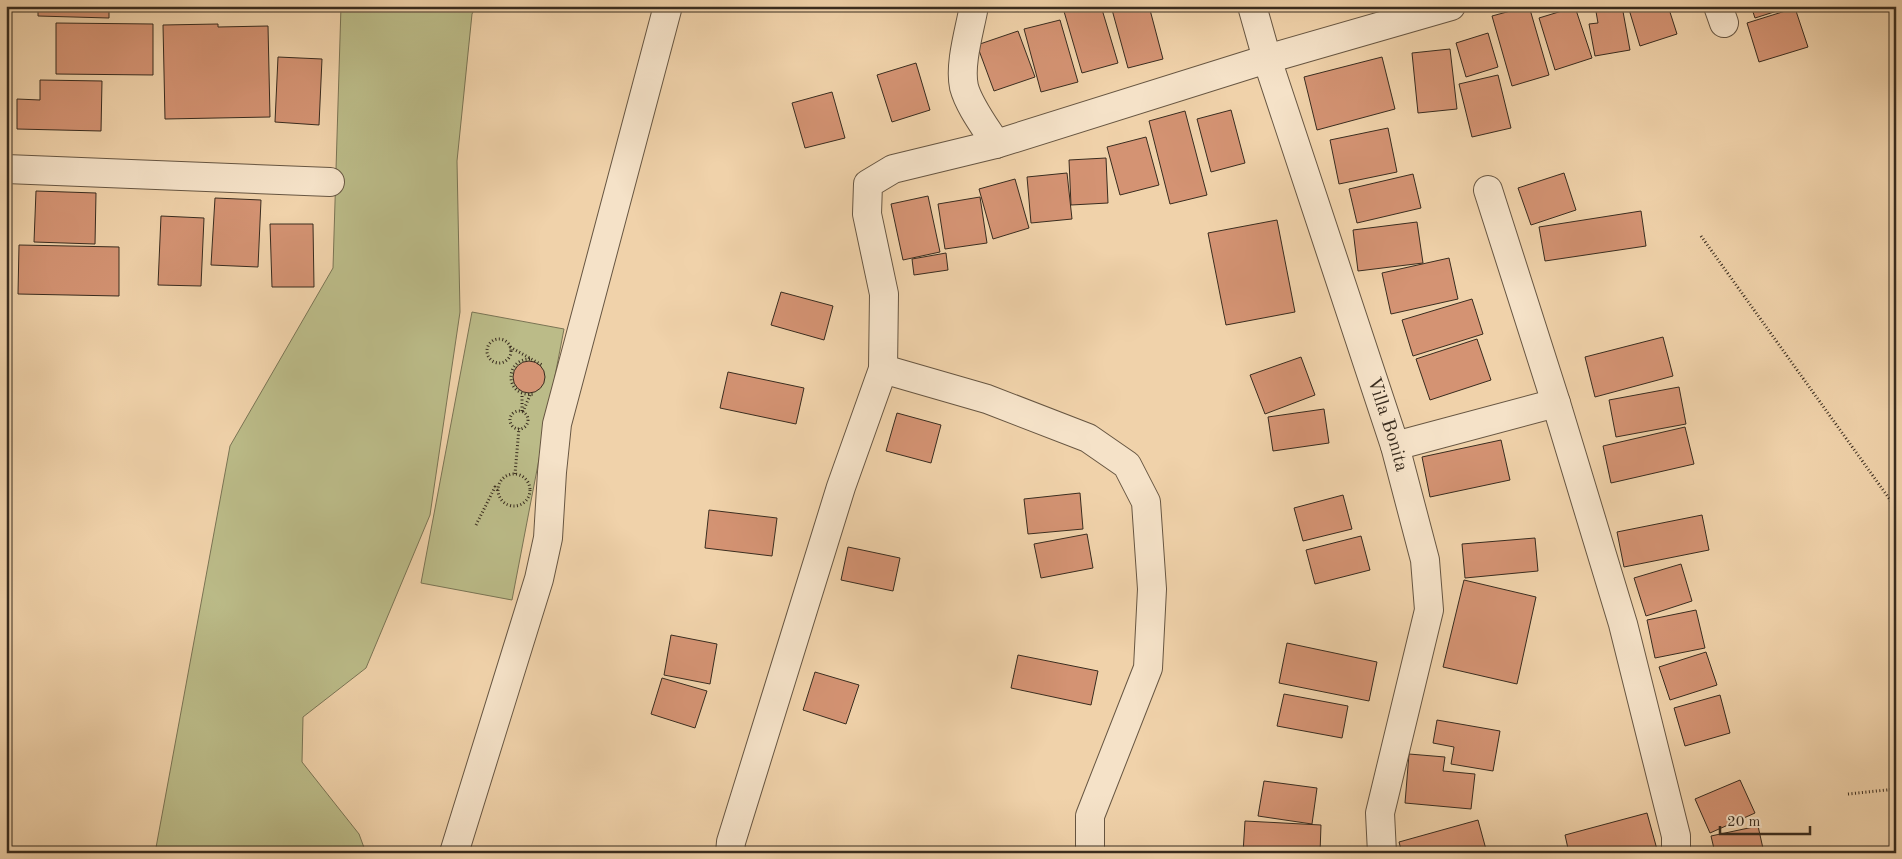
<svg xmlns="http://www.w3.org/2000/svg" width="1902" height="859" font-family="'Old Standard TT',serif">
<style>
.green{fill:#bb8;stroke:#7a7454}
.building{fill:#d49373;stroke:#392c1f}
.lines{fill:none;stroke-linecap:round;stroke-linejoin:round}
.minor-casing{stroke:#675642;stroke-width:30}
.path{stroke:#392c1f;stroke-width:3;stroke-dasharray:1 2.5;stroke-linecap:butt}
.minor{stroke:#f5e2c8;stroke-width:28}
.labels{text-anchor:middle;dominant-baseline:central;stroke-width:4.5;stroke-linejoin:round;paint-order:stroke}
.street-label{font-size:19px;fill:#392c1f;stroke:#f5e2c8}
</style>
<rect width="100%" height="100%" fill="#f0d2aa"/>
<filter id="stains"><feTurbulence type="fractalNoise" baseFrequency=".004" numOctaves="4"/><feColorMatrix values="0 0 0 0 .2 0 0 0 0 .09 0 0 0 0 .02 0 0 0 .5 -.17"/></filter>
<radialGradient id="worn" r=".72"><stop offset=".6" stop-color="#630" stop-opacity="0"/><stop offset="1" stop-color="#630" stop-opacity=".3"/></radialGradient>
<g class="green">
<polygon points="341,6 476,6 472,14 457,161 460,312 430,515 366,668 303,717 302,762 359,834 366,853 155,853 230,446 333,268"/>
<polygon points="472,312 564,329 512,600 421,583"/>
</g>
<g class="building">
<polygon points="38,6 109,6 109,18 38,16"/>
<polygon points="1070,6 1101,6 1118,63 1082,73 1063,8"/>
<polygon points="1111,6 1149,6 1163,59 1128,68"/>
<polygon points="1529,6 1549,75 1512,86 1492,16"/>
<polygon points="1595,6 1622,6 1630,50 1595,56 1589,24 1598,23"/>
<polygon points="1628,6 1668,6 1677,34 1640,46"/>
<polygon points="1751,6 1793,6 1755,18"/>
<polygon points="1575,7 1592,58 1555,70 1539,18"/>
<polygon points="1795,8 1808,47 1759,62 1747,23"/>
<polygon points="1060,20 1078,82 1041,92 1024,29"/>
<polygon points="56,23 153,24 153,75 56,74"/>
<polygon points="218,24 218,27 268,26 270,117 165,119 163,25"/>
<polygon points="1018,31 1035,77 994,91 977,45"/>
<polygon points="1488,33 1498,67 1466,77 1456,43"/>
<polygon points="1450,49 1457,109 1418,113 1412,53"/>
<polygon points="278,57 322,59 319,125 275,122"/>
<polygon points="1382,57 1395,109 1317,130 1304,77"/>
<polygon points="916,63 930,110 892,122 877,75"/>
<polygon points="1498,75 1511,128 1472,137 1459,84"/>
<polygon points="40,80 102,81 101,131 17,129 17,99 40,100"/>
<polygon points="832,92 845,138 805,148 792,103"/>
<polygon points="1231,110 1245,163 1211,172 1197,119"/>
<polygon points="1185,111 1207,195 1170,204 1149,121"/>
<polygon points="1388,128 1397,172 1339,184 1330,140"/>
<polygon points="1146,137 1159,185 1120,195 1107,147"/>
<polygon points="1106,158 1108,203 1071,205 1069,160"/>
<polygon points="1067,173 1072,219 1031,223 1027,177"/>
<polygon points="1564,173 1576,210 1531,225 1518,188"/>
<polygon points="1413,174 1421,208 1357,223 1349,189"/>
<polygon points="1015,179 1029,228 993,239 979,189"/>
<polygon points="36,191 96,193 95,244 34,242"/>
<polygon points="928,196 940,252 903,260 891,204"/>
<polygon points="980,197 987,243 945,249 938,204"/>
<polygon points="215,198 261,200 258,267 211,265"/>
<polygon points="1641,211 1646,246 1545,261 1539,227"/>
<polygon points="161,216 204,218 201,286 158,285"/>
<polygon points="1277,220 1295,312 1226,325 1208,233"/>
<polygon points="1417,222 1423,263 1358,271 1353,230"/>
<polygon points="270,224 313,224 314,287 272,287"/>
<polygon points="19,245 119,247 119,296 18,294"/>
<polygon points="946,253 948,270 914,275 912,259"/>
<polygon points="1449,258 1458,299 1391,314 1382,273"/>
<polygon points="781,292 833,306 824,340 771,325"/>
<polygon points="1472,299 1483,334 1413,356 1402,320"/>
<polygon points="1663,337 1673,376 1595,397 1585,357"/>
<polygon points="1477,339 1491,380 1430,400 1416,359"/>
<polygon points="1301,357 1315,395 1265,414 1250,375"/>
<circle cx="529" cy="377" r="16"/>
<polygon points="728,372 804,388 796,424 720,408"/>
<polygon points="1679,387 1686,424 1616,437 1609,400"/>
<polygon points="1324,409 1329,443 1273,451 1268,417"/>
<polygon points="897,413 941,425 931,463 886,451"/>
<polygon points="1685,427 1694,464 1611,483 1603,446"/>
<polygon points="1501,440 1510,480 1430,497 1422,457"/>
<polygon points="1080,493 1083,529 1028,534 1024,499"/>
<polygon points="1343,495 1352,529 1303,541 1294,508"/>
<polygon points="709,510 777,518 772,556 705,548"/>
<polygon points="1702,515 1709,550 1624,567 1617,532"/>
<polygon points="1087,534 1093,568 1041,578 1034,544"/>
<polygon points="1361,536 1370,570 1315,584 1306,550"/>
<polygon points="1535,538 1538,571 1465,578 1462,544"/>
<polygon points="848,547 900,558 893,591 841,580"/>
<polygon points="1681,564 1692,601 1646,616 1634,578"/>
<polygon points="1464,580 1536,597 1517,684 1443,667"/>
<polygon points="1696,610 1705,648 1655,658 1647,620"/>
<polygon points="671,635 717,644 710,684 664,675"/>
<polygon points="1287,643 1377,662 1369,701 1279,683"/>
<polygon points="1706,652 1717,685 1670,700 1659,667"/>
<polygon points="1018,655 1098,671 1091,705 1011,688"/>
<polygon points="815,672 859,685 846,724 803,710"/>
<polygon points="662,678 707,691 695,728 651,714"/>
<polygon points="1284,694 1348,706 1342,738 1277,726"/>
<polygon points="1720,695 1730,733 1685,746 1674,708"/>
<polygon points="1437,720 1500,731 1493,771 1451,764 1454,747 1433,743"/>
<polygon points="1409,754 1445,757 1443,771 1475,774 1471,809 1405,803"/>
<polygon points="1740,780 1755,813 1710,833 1695,799"/>
<polygon points="1264,781 1317,788 1312,824 1258,816"/>
<polygon points="1647,813 1658,853 1569,853 1565,835"/>
<polygon points="1478,820 1487,853 1402,853 1399,842"/>
<polygon points="1245,821 1321,825 1320,853 1243,853"/>
<polygon points="1758,826 1764,853 1715,853 1711,836"/>
<polygon points="754,848 775,853 753,853"/>
</g>
<g class="lines">
<defs>
<g id="minor">
<path d="M 974,6 C 970,29 959,64 964,87 C 969,106 986,128 996,144"/>
<path id="s1" d="M 1252,6 L 1267,59 L 1395,446 L 1425,560 L 1429,610 L 1380,813 L 1382,853"/>
<polyline points="1718,6 1724,23"/>
<polyline points="6,169 330,182"/>
<polyline points="1488,190 1556,403 1623,624 1676,836 1676,853"/>
<polyline points="883,369 987,399 1088,438 1127,465 1146,502 1152,589 1148,668 1090,816 1090,853"/>
<polyline points="1395,446 1556,403"/>
<polyline points="454,853 539,579 548,538 552,472 557,424 668,6"/>
<polyline points="730,853 731,842 841,487 883,369 884,294 867,214 868,184 893,169 996,144 1267,59 1451,6"/>
</g>
</defs>
<use href="#minor" class="minor-casing"/>
<g class="path">
<polyline points="1701,236 1896,508"/>
<circle cx="499" cy="351" r="12"/>
<polyline points="510,347 542,365"/>
<path d="M 530,359 C 504,359 504,398 534,394"/>
<polyline points="522,411 522,394"/>
<circle cx="519" cy="420" r="9"/>
<polyline points="523,412 530,395"/>
<polyline points="515,474 519,428"/>
<circle cx="514" cy="490" r="16"/>
<polyline points="476,525 495,487 499,492"/>
<polyline points="1848,794 1896,789"/>
</g>
<use href="#minor" class="minor"/>
</g>
<g class="labels">
<g class="street-label">
<text stroke="none"><textPath href="#s1" startOffset="440">Villa Bonita</textPath></text>
</g>
</g>
<rect width="1902" height="859" fill="none" stroke="#f0d2aa" stroke-width="25"/>
<rect x="8" y="8" width="1887" height="844" fill="none" stroke="#392c1f" stroke-width="2.5"/>
<rect x="12" y="12" width="1877" height="834" fill="none" stroke="#392c1f"/>
<path d="M1720 826v8h90v-8" fill="none" stroke="#392c1f" stroke-width="2.5"/>
<text x="1727" y="826" font-size="15" fill="#392c1f" stroke="#f5e2c8" stroke-width="4" paint-order="stroke">20 m</text>
<rect width="100%" height="100%" filter="url(#stains)"/>
<rect width="100%" height="100%" fill="url(#worn)"/>
</svg>
